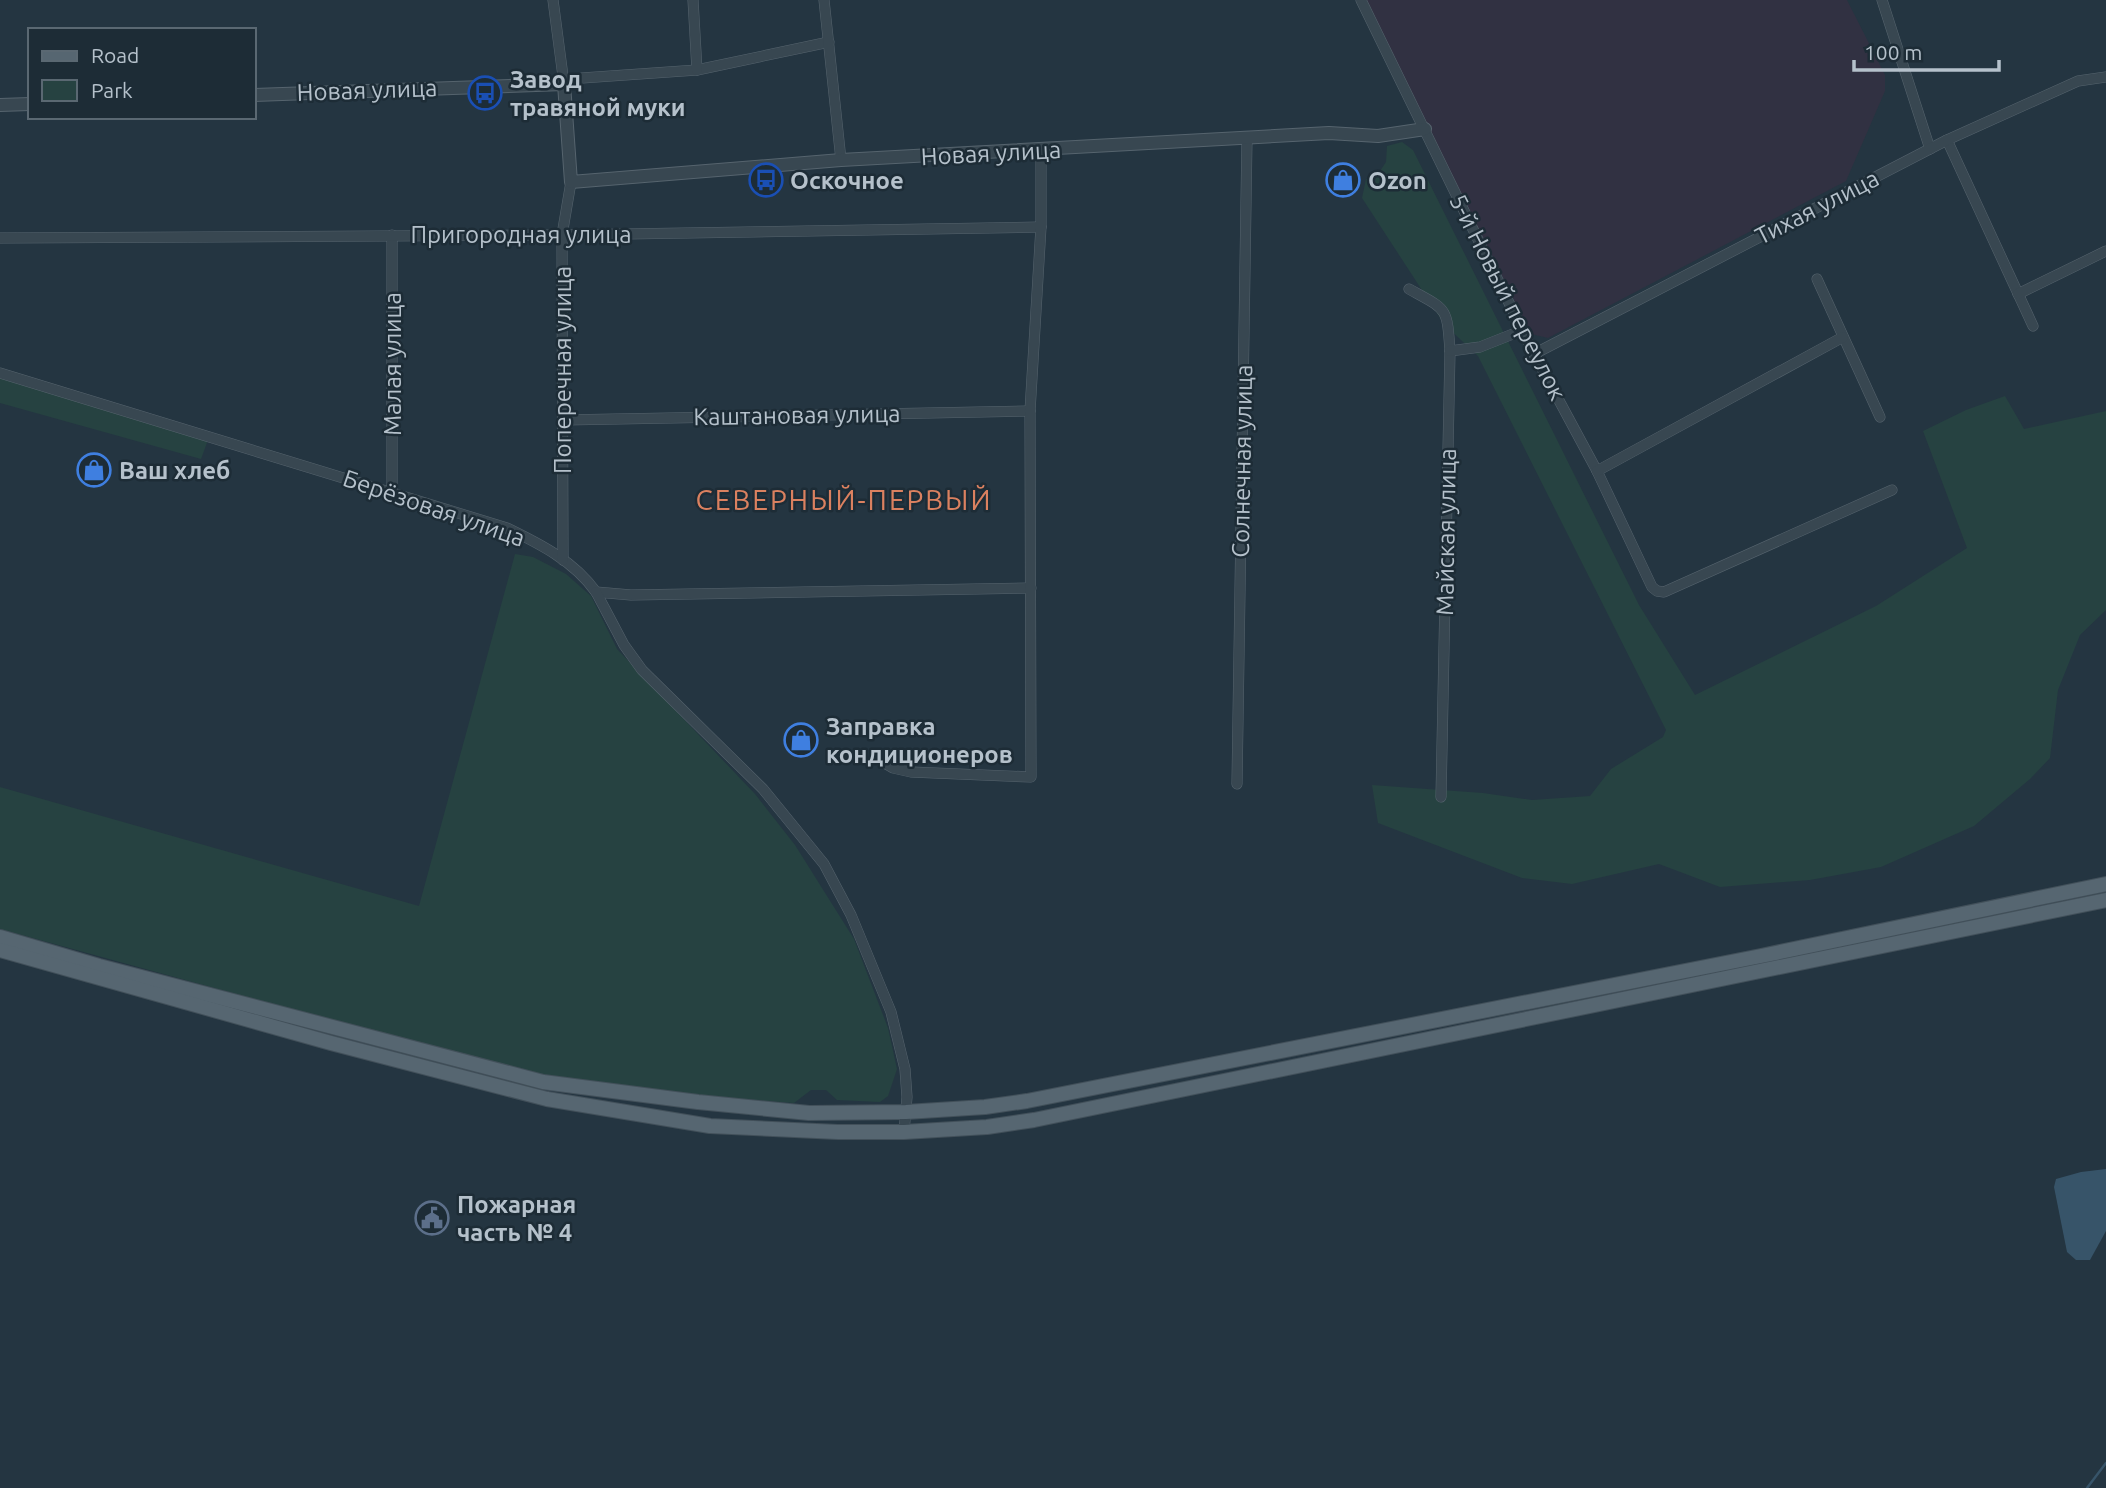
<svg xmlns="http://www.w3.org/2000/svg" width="2106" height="1488" font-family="Ubuntu,sans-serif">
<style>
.medical{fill:#313142}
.green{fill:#264241}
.water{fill:#375469}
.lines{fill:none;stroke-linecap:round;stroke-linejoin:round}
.stream{stroke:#375469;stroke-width:2.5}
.minor-casing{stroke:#56646e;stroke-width:11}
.tertiary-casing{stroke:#56646e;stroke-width:14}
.primary-casing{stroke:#42505a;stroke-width:16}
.minor{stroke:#384751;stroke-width:10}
.tertiary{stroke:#384751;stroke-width:12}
.primary{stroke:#566671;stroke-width:14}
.labels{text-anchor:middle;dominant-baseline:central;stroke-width:5;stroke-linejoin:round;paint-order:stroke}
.poi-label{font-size:24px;font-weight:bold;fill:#b5c1cb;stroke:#1d2c36;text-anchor:start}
.street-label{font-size:24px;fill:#b5c1cb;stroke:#1d2c36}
.quarter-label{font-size:28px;letter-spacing:2px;fill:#db8160;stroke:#1d2c36}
</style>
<rect width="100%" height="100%" fill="#243541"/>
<polygon class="medical" points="1365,0 1847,0 1885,75 1885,91 1846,181 1548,338 1531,334"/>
<g class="green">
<polygon points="1402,142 1413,150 1639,605 1695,695 1876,606 1967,548 1923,431 1966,410 2005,396 2024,429 2106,411 2106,610 2080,635 2058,690 2050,758 2030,779 1974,826 1881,867 1810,880 1720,887 1659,864 1572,884 1522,878 1378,823 1372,785 1483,793 1532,800 1590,796 1611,769 1663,737 1666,730 1478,356 1444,324 1362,198 1366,179 1376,177 1386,162 1387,146"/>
<polygon points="0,376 208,440 201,459 0,403"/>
<polygon points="515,554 533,557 566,574 591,596 617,649 755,794 795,845 854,939 888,1028 897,1069 888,1096 880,1102 837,1100 826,1090 811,1090 794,1103 697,1096 533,1076 0,929 0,787 419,906"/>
</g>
<polygon class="water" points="2106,1169 2106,1231 2090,1260 2076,1260 2067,1252 2054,1187 2056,1179 2081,1172"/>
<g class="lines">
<polyline class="stream" points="2087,1488 2106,1463"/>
<defs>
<g id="minor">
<polyline points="553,0 564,84 582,78 697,70 829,42"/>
<polyline points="693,0 697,70"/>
<polyline points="824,0 841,160"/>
<polyline points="1361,0 1534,354 1597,471 1652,587 1657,591 1664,592 1892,490"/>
<polyline points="1882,0 1930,149"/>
<polyline points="1947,140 2033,326"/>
<polyline points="392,235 392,492"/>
<polyline points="0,238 562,235 1041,227"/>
<polyline points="1817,279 1880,417"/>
<path d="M 1409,289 C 1447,310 1447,306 1450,351 L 1441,797"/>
<polyline points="2018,294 2106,251"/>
<polyline points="1450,351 1480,347 1523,330"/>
<polyline points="1534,354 1947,140 2078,81 2106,77"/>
<path d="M 0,373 L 507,528 C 540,544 574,561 596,592 L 631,595 L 1031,588"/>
<polyline points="563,420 1030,411"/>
<polyline points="1597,471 1843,337"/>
<polyline points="563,560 562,235 571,182"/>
<polyline points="596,592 624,645 642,670 763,789 824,864 851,915 891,1012 905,1069 907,1097 904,1132"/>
<polyline points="881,761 893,768 911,772 1031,777 1030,411 1041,227 1041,150"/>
<polyline points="1237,784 1247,138"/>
</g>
<g id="tertiary">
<polyline points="254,95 564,84 571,182 841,160 1329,133 1378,136 1425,129"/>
<polyline points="0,105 30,104"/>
</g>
<g id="primary">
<polyline points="0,937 99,966 543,1082 698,1102 809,1113 906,1112 985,1107 1027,1101 1761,956 2106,884"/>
<polyline points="0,950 331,1043 547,1099 710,1126 838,1132 904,1132 987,1127 1034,1120 2106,900"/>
</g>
</defs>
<use href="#minor" class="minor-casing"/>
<use href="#tertiary" class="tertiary-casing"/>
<use href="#primary" class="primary-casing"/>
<use href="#minor" class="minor"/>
<use href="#tertiary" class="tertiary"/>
<use href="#primary" class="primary"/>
</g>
<defs>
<symbol id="bus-ring" viewBox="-11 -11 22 22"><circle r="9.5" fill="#1d2c36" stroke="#1a4fb4" stroke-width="1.5"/><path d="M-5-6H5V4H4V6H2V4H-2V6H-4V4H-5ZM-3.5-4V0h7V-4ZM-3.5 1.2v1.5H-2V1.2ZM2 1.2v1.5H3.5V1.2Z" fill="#1a4fb4"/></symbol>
<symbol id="shop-ring" viewBox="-11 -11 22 22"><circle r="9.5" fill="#1d2c36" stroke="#3f7fe0" stroke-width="1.5"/><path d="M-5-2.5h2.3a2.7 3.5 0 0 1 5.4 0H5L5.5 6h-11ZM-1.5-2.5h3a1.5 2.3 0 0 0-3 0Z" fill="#3f7fe0"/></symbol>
<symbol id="civic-ring" viewBox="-11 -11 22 22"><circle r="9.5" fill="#1d2c36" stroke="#5c6f8a" stroke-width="1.5"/><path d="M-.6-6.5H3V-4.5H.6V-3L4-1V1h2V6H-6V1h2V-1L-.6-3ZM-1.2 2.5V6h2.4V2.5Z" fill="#5c6f8a"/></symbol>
</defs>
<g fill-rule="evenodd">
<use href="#bus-ring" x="466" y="74" width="38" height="38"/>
<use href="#bus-ring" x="747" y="161" width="38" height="38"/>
<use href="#shop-ring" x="1324" y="161" width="38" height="38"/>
<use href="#shop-ring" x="75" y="451" width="38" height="38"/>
<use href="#shop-ring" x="782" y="721" width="38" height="38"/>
<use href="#civic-ring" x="413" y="1199" width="38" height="38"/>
</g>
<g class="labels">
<g class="poi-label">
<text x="510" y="79">Завод<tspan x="510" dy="28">травяной муки</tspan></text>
<text x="790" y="180">Оскочное</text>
<text x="1368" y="180">Ozon</text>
<text x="119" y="470">Ваш хлеб</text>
<text x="826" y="726">Заправка<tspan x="826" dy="28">кондиционеров</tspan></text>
<text x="457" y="1204">Пожарная<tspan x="457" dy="28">часть № 4</tspan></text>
</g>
<g class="street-label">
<text transform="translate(367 90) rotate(-2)">Новая улица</text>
<text transform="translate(991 153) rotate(-3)">Новая улица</text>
<text transform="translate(1817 207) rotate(-27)">Тихая улица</text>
<text x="521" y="234">Пригородная улица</text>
<text transform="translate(1508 297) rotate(63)">5-й Новый переулок</text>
<text transform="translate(392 364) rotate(-90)">Малая улица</text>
<text transform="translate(562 370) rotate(-90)">Поперечная улица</text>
<text transform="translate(797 415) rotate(-1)">Каштановая улица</text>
<text transform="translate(1242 461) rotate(-89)">Солнечная улица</text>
<text transform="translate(434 508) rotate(19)">Берёзовая улица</text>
<text transform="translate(1446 532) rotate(-89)">Майская улица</text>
</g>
<g class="quarter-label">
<text x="844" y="499">СЕВЕРНЫЙ-ПЕРВЫЙ</text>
</g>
</g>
<rect x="28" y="28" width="228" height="91" fill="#1d2c36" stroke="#5a6872" stroke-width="2"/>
<rect x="42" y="51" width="35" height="10" fill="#566671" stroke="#5a6872" stroke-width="2"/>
<text x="91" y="63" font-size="21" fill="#b5c1cb">Road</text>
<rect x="42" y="80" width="35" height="21" fill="#264241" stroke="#5a6872" stroke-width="2"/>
<text x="91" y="98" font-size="21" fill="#b5c1cb">Park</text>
<path d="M1854 60v10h145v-10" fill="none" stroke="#b5c1cb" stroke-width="3.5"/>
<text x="1864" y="60" font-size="21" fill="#b5c1cb" stroke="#1d2c36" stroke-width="5" paint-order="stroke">100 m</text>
</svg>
